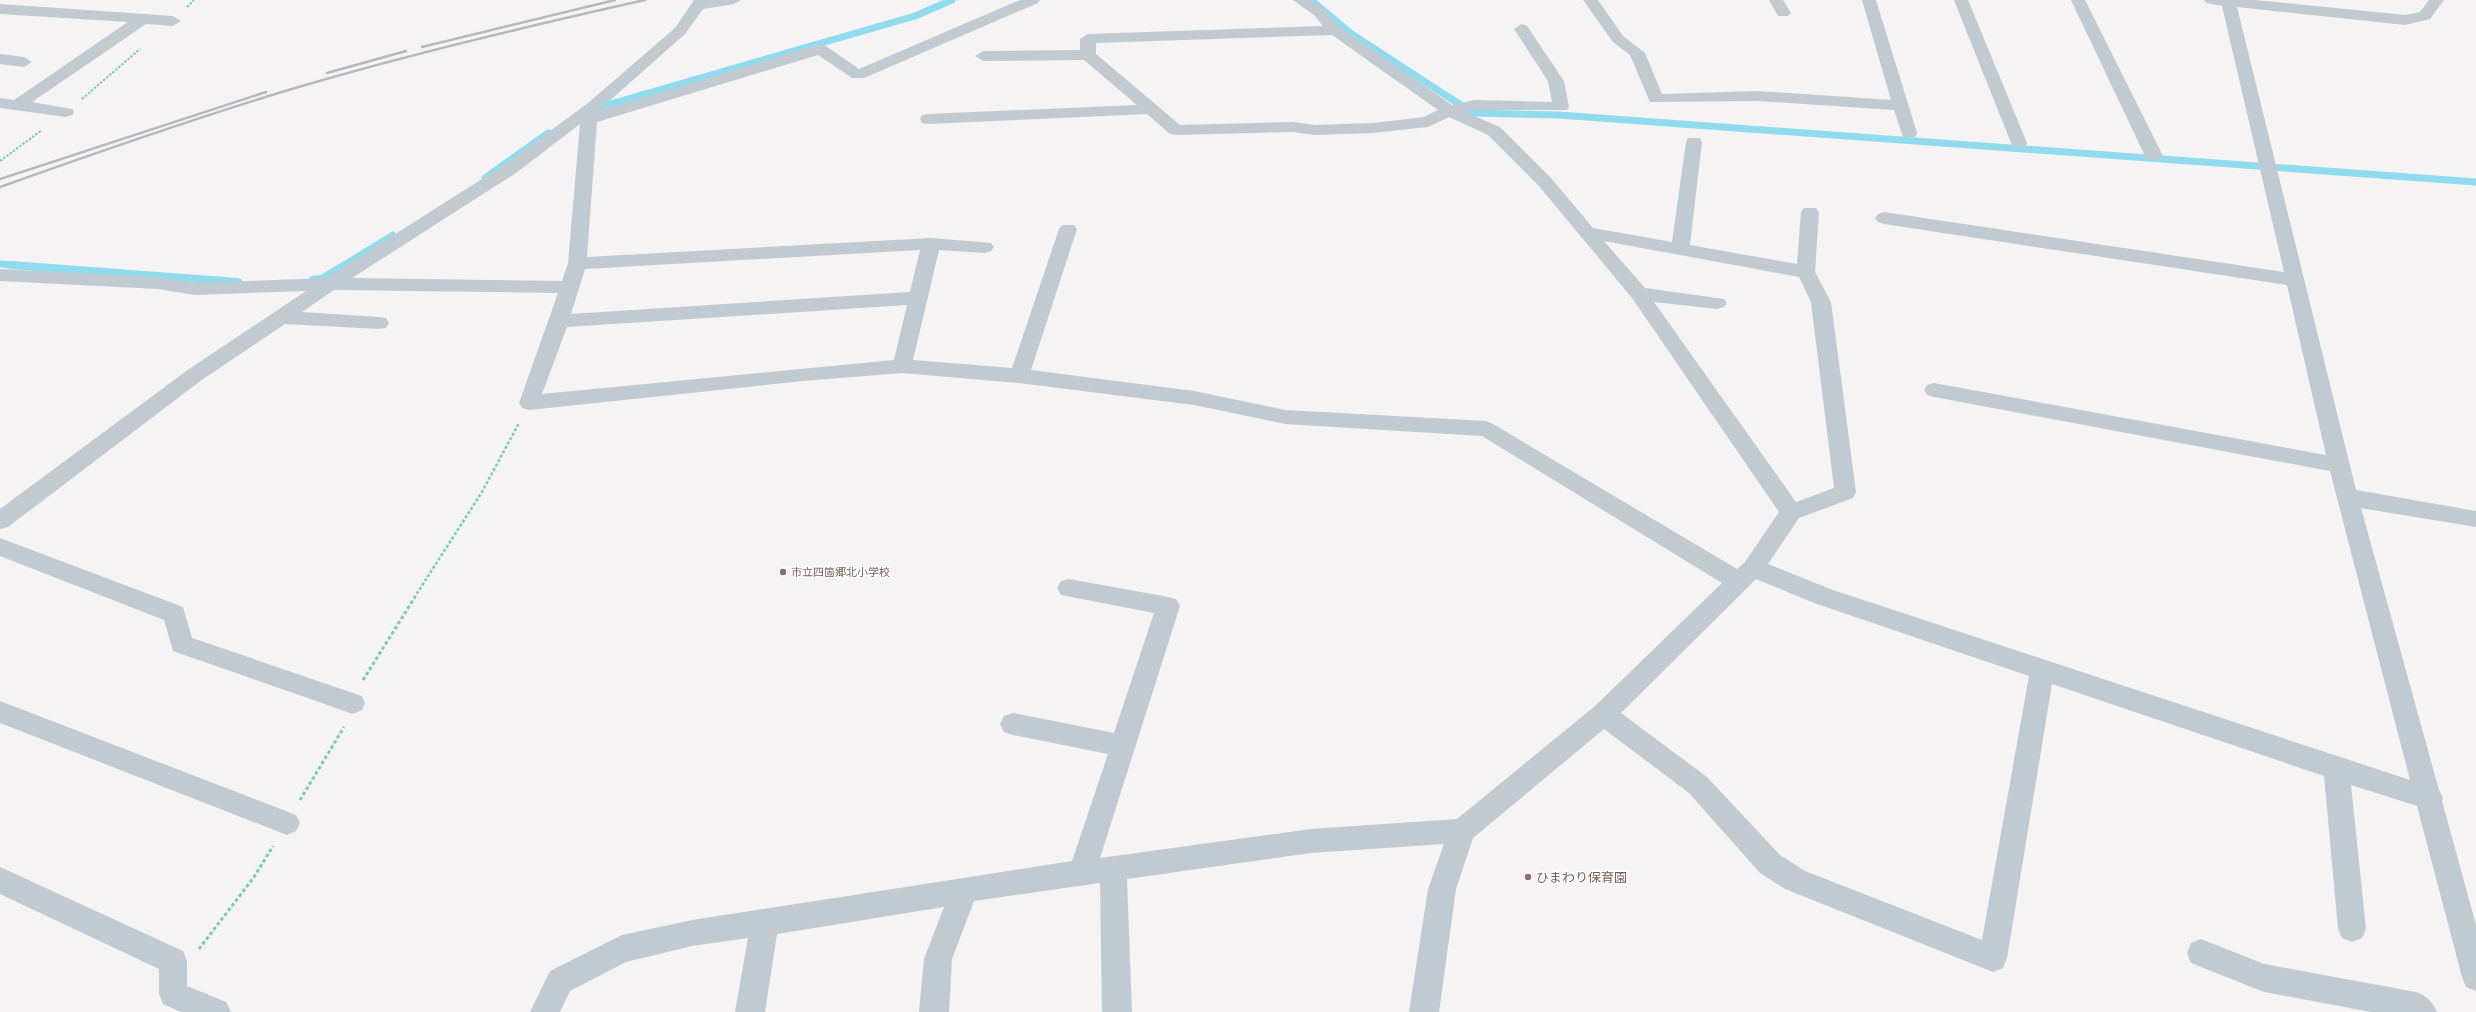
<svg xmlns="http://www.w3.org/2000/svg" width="2476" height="1012" font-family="Ubuntu,'Noto Sans JP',sans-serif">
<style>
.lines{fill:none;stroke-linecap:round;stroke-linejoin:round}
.stream-far1{stroke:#90dbed;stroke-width:7}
.stream{stroke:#90dbed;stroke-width:8}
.path-far2{stroke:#7acfa4;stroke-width:2;stroke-dasharray:2.5 1.5;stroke-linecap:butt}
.path-far1{stroke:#7acfa4;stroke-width:2.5;stroke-dasharray:3 2;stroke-linecap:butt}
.path{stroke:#7acfa4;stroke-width:3;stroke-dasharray:3.5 2.5;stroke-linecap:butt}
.minor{fill:#c1cad1;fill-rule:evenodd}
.rail{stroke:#b5b8bd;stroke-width:2.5}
.education-dot{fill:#8d6e63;stroke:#fff;stroke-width:1.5}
.labels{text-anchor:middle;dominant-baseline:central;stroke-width:3;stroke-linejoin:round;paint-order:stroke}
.education-label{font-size:11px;fill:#785e54;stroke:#fff;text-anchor:start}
.near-education-label{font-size:13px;fill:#785e54;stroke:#fff;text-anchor:start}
</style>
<rect width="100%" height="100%" fill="#f5f3f3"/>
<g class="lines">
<g class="stream-far1">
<polyline points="1311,0 1353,35 1473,113 1559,115 2476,182"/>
<polyline points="593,109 915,16 952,0"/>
<polyline points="485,178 548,133"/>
<polyline points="0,264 24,266"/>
<polyline points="343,266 393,235"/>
</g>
<g class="stream">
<polyline points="11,265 238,282"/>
<polyline points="313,280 322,279 345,265"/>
</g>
<g class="path-far2">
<polyline points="187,7 194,0"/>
<polyline points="82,99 140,49"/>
<polyline points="0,161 42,130"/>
</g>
<polyline class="path-far1" points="414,598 482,492 519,423"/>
<g class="path">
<polyline points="363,680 415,597"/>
<polyline points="300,800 344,727"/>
<polyline points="199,949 254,877 273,846"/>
</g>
<g class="minor">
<path d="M 694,0 L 741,0 L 734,4 L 703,9 L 685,34 L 598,111 L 820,44 L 826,46 L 859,69 L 1020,0 L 1040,0 L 1038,3 L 864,78 L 852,78 L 818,55 L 597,122 L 587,257 L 931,238 L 991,243 L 994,247 L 991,251 L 985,253 L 939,250 L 913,360 L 1012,368 L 1059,229 L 1062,225 L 1074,225 L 1077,229 L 1031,370 L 1194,391 L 1285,410 L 1486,421 L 1493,424 L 1737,569 L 1745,562 L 1779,512 L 1632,298 L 1539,186 L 1488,135 L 1449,117 L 1428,127 L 1373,133 L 1314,135 L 1293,132 L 1176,135 L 1170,134 L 1147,114 L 928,124 L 922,123 L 920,119 L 922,115 L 928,114 L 1137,105 L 1084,60 L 983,61 L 975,56 L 983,51 L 1080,50 L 1080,39 L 1088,34 L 1323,26 L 1314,15 L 1293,0 L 1310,0 L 1324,9 L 1340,27 L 1452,105 L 1475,100 L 1552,102 L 1548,81 L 1514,29 L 1522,24 L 1527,26 L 1564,81 L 1569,107 L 1567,110 L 1475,110 L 1465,112 L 1500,127 L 1551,178 L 1593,228 L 1672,242 L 1686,142 L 1688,138 L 1700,138 L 1702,142 L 1690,245 L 1797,264 L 1801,212 L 1804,208 L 1816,208 L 1819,212 L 1815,272 L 1831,302 L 1856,492 L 1853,498 L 1799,518 L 1768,564 L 1830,589 L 2410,780 L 2330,471 L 1934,397 L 1927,395 L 1924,390 L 1927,385 L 1934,383 L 2326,455 L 2287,285 L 1884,224 L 1878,222 L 1875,218 L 1878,214 L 1884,212 L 2284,272 L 2222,6 L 2206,3 L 2204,0 L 2255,0 L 2405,15 L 2420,12 L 2429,0 L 2444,0 L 2430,19 L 2405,25 L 2237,7 L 2356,490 L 2476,511 L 2476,527 L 2361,508 L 2439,790 L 2443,798 L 2442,801 L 2476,925 L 2476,991 L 2466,987 L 2462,977 L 2417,806 L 2351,785 L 2366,929 L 2362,938 L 2352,942 L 2342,938 L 2338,929 L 2324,776 L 2052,684 L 2007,958 L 2003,968 L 1993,972 L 1785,889 L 1760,873 L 1689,793 L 1604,729 L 1473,838 L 1456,889 L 1439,1012 L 1409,1012 L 1428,889 L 1444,844 L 1311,853 L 1127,879 L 1132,1012 L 1102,1012 L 1100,883 L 974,901 L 952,959 L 949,1012 L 919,1012 L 924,959 L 944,907 L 777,934 L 765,1012 L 735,1012 L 748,938 L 692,946 L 626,962 L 570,991 L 560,1012 L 530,1012 L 550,971 L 622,935 L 692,920 L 1072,861 L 1108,754 L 1013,735 L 1004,732 L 1000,724 L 1004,716 L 1013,713 L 1114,733 L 1154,613 L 1061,595 L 1057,588 L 1061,581 L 1069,579 L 1168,597 L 1176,599 L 1180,606 L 1100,858 L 1311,829 L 1457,819 L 1595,706 L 1722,583 L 1482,436 L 1285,424 L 1194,405 L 1019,383 L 902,373 L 803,381 L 529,410 L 522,408 L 519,403 L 558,293 L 334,290 L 302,312 L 379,317 L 386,318 L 389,323 L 386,328 L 379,329 L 285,324 L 203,379 L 8,527 L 0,529 L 0,509 L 189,369 L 306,291 L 195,295 L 158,289 L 0,281 L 0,269 L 158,277 L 195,283 L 326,278 L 504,165 L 588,103 L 675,28 ZM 1332,35 L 1438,110 L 1424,117 L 1373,123 L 1314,125 L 1293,122 L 1180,125 L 1096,54 L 1096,43 ZM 580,124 L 568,263 L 562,281 L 352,278 L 516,173 ZM 1604,241 L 1799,277 L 1811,302 L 1834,488 L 1796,502 L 1654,302 L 1717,309 L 1724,307 L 1727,303 L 1724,299 L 1645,288 ZM 920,250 L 910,292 L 571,314 L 585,269 ZM 907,305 L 894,360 L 542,394 L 567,327 ZM 1756,579 L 1814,603 L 2029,676 L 1982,940 L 1805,871 L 1780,855 L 1707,777 L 1621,713 Z"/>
<polygon points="1583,0 1598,0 1623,36 1645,53 1662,94 1758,91 1891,100 1862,0 1876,0 1917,133 1915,137 1903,137 1894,110 1758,101 1650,102 1630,55 1613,42"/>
<polygon points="1769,0 1783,0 1791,13 1788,16 1778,16"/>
<polygon points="1954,0 1968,0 2027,143 2025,147 2013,147 2011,143"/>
<polygon points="2071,0 2085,0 2163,156 2160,160 2148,160 2145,156"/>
<polygon points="0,4 173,16 181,21 173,26 146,24 32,102 72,109 74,112 72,115 66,117 0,108 0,98 14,100 128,22 0,14"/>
<polygon points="0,54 24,57 32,62 24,67 0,64"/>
<polygon points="0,538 183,607 192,638 362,696 365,703 362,710 353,714 173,651 164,620 0,556"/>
<polygon points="0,701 296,815 300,823 296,831 287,835 0,723"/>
<polygon points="0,867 183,951 187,961 187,986 226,1002 231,1012 181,1012 163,1004 159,994 159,969 0,894"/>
<path d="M 2201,939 L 2264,964 L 2416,992 C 2427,996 2432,1001 2437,1012 L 2371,1012 L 2264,992 L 2191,963 L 2187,953 L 2191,943 Z"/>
</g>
<g class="rail">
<polyline points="422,47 615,0"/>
<polyline points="327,73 406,51"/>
<polyline points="0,179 266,92"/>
<path d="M 0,187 C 98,152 195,118 295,88 C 410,54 528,26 645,0"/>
</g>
</g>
<g class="education-dot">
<circle cx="783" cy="572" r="4"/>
<circle cx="1528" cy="877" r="4"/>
</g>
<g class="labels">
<g class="education-label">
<text x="791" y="572">市立四箇郷北小学校</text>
</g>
<g class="near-education-label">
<text x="1536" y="877">ひまわり保育園</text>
</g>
</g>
</svg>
